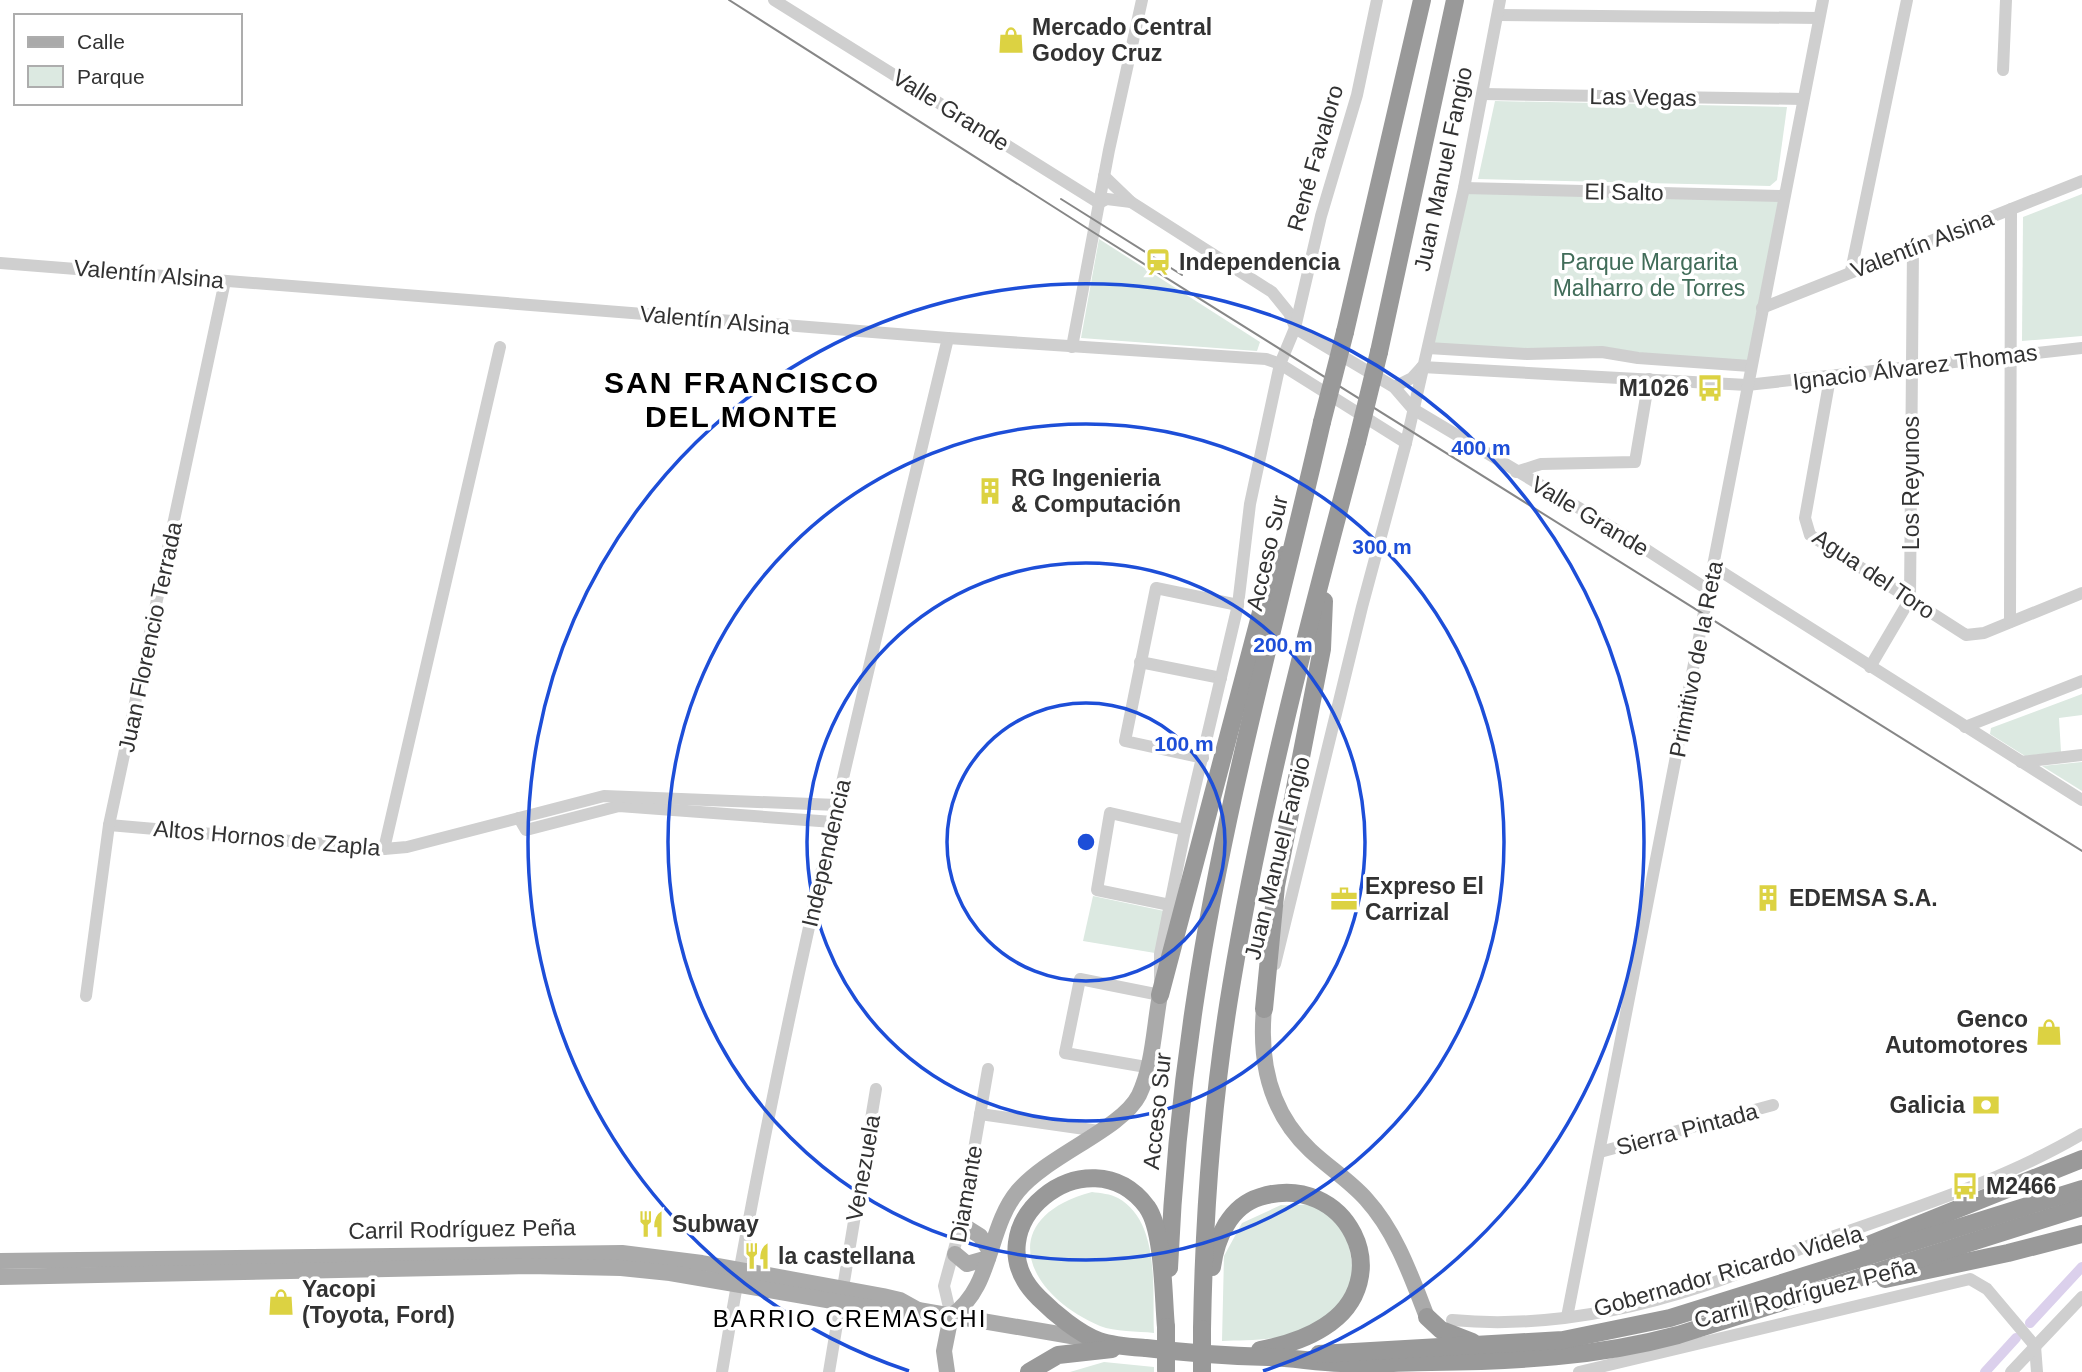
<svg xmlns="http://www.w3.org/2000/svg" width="2082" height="1372" font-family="Helvetica,sans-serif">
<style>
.green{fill:#dce9e1}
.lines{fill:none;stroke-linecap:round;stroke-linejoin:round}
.canal{stroke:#dbd0ec;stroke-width:10}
.minor{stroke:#cfcfcf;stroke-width:12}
.major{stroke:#aaa;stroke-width:16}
.highway{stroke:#999;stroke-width:18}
.tram{stroke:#878787;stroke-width:2}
.highway-bridge{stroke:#999;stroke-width:18}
.ring{fill:none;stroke:#1d4ed8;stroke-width:3.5}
.labels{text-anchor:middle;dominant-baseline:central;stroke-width:7;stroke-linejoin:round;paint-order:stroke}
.poi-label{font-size:23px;font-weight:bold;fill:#323232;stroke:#fff;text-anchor:start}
.street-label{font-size:23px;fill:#323232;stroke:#fff}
.park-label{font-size:23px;fill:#416c59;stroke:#fff}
.neighbourhood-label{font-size:24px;letter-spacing:2px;fill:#000;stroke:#fff}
.district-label{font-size:30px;font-weight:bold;letter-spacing:2px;fill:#000;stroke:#fff}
.centre{fill:#1d4ed8;stroke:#fff;stroke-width:3.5}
.ring-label{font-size:21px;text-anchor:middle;font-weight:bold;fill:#1d4ed8;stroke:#fff;stroke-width:7;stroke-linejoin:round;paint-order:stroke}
</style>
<rect width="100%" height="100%" fill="#fff"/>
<g class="green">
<polygon points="1495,101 1787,107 1777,180 1770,186 1478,179"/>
<polygon points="1464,188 1783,196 1750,366 1428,348"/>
<polygon points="2082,194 2082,336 2022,341 2023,217"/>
<polygon points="1099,239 1260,342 1257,351 1081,338"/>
<polygon points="2082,694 2082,715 2059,718 2061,752 2025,756 1990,734 1991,728"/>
<polygon points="2082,762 2082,791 2042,766"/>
<polygon points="1093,896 1164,911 1155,953 1083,941"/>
<path d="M 1092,1192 C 1100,1193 1111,1194 1118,1198 C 1161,1222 1152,1292 1154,1333 C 1137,1331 1115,1332 1100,1326 C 1023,1293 995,1218 1092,1192 Z"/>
<path d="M 1281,1205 C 1291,1206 1309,1203 1319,1207 C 1335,1216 1343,1228 1348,1244 C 1360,1285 1344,1307 1308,1328 C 1284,1341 1249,1340 1222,1341 L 1224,1256 L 1242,1223 Z"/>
<polygon points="1104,1362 1154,1367 1154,1372 1070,1372"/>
</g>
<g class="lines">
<g class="canal">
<polyline points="2030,1323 2082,1267"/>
<polyline points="1985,1372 2016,1338"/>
</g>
<g class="minor">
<polyline points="774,0 1099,203 1107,199 1131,202"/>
<polyline points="1498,15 1819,18"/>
<polyline points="2003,70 2006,0"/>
<polyline points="1483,94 1803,99"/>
<polyline points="1104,176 1131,202 1272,292 1289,313 1295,327"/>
<polyline points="1464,188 1783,196"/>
<polyline points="0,263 948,338 1266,359 1280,364 1406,443"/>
<polyline points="1851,271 1907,0"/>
<polyline points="1762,308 2082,181"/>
<polyline points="1295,328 1394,387 1413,409 1616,530 1710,591"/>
<polyline points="1072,347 1109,150 1142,0"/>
<polyline points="1428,348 1527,354 1602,352 1638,358 1750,366"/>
<polyline points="1422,367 1747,385 2082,348"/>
<polyline points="1830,378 1805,518 1810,535 1966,635 1984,633 2082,593"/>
<polyline points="1394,387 1412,378 1422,367"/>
<polyline points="1516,472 1541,464 1635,462 1649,379"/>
<polyline points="1714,567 2082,800"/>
<polyline points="2010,622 2011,209"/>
<polyline points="1140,662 1221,678"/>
<polyline points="1870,667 1910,599 1913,247"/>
<polyline points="1965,727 2082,681"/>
<polyline points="1203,758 1125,741 1156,588 1238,605"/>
<polyline points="2021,762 2082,755"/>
<polyline points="519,818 526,830 619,806 833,822"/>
<polyline points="109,825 384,849 407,847 604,796 837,805"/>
<polyline points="384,849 500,347"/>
<polyline points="1170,905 1097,890 1110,813 1185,830"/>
<polyline points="1275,964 1362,607 1406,443 1464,188 1500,0"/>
<polyline points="86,996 109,825 225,281"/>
<polyline points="1146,1067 1065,1053 1080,979 1160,995 1160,954 1185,830 1238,605 1250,504 1280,364 1295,328 1321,216 1357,95 1377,0"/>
<polyline points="980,1114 1099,1131"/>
<polyline points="1600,1152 1773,1105"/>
<polyline points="951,1316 944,1286 961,1224 988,1069"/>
<polyline points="1567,1317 1823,0"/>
<path d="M 1452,1320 C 1536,1328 1624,1312 1703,1286 C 1747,1272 1789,1252 1832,1237 C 1917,1207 2004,1180 2082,1134"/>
<path d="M 722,1372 C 779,1024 866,681 948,338"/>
<polyline points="829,1372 876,1089"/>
<polyline points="1579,1372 1970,1279 1987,1289 2035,1346 2037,1372"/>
<polyline points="2011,1372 2082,1297"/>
</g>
<g class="major">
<path d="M 1264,1009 C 1259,1062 1270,1112 1310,1150 C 1328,1167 1350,1181 1366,1199 C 1396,1232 1411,1276 1427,1317"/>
<polyline points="961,1224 980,1236 990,1251"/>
<polyline points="955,1254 967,1264 988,1258"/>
<polyline points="0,1261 622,1253 702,1263 883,1296 900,1300 918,1310"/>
<polyline points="0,1277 529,1266 621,1268 670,1273 896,1312 918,1310 1094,1340"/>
<path d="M 947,1372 L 944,1351 L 951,1316 C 993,1288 987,1228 1018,1191 C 1048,1155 1122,1129 1139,1095 C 1153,1066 1154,1027 1160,995"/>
</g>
<g class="highway">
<polyline points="1345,332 1422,0"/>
<polyline points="1379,352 1455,0"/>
<polyline points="1160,995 1265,597 1283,555"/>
<polyline points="1264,1009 1276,886 1322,649 1324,601"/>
<polyline points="1868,1245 2082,1159"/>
<path d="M 1212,1267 C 1216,1238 1230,1206 1260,1197 C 1346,1170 1401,1279 1324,1327 C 1304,1340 1282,1346 1260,1350"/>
<path d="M 1169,1268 C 1173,1176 1182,1085 1196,994 C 1225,801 1279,611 1322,422"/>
<polyline points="1885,1279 2008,1253 2082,1234"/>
<polyline points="1427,1317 1441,1330 1472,1342"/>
<path d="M 1166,1327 C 1163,1297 1164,1231 1147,1207 C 1089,1129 966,1227 1039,1298 C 1054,1313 1079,1334 1099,1341 C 1113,1346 1132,1347 1146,1348 C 1187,1353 1227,1356 1268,1357 C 1292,1358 1317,1362 1341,1363 C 1371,1365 1402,1362 1431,1362 C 1516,1361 1596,1357 1678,1335 L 2082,1207"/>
<path d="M 1202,1329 C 1204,1214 1212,1101 1231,987 C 1261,804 1309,622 1357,442"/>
<polyline points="1319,1354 1563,1340 1670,1318 2082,1189"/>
<polyline points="1029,1372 1058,1355 1112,1349"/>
</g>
<g class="tram">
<polyline points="729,0 1093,232 2082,851"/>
<polyline points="1061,199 1182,275"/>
</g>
<g class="highway-bridge">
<polyline points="1322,422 1345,332"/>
<polyline points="1357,442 1379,352"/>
<polyline points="1166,1370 1166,1327"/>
<polyline points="1202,1372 1202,1329"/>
</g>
</g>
<g class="ring">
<circle cx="1086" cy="842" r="139"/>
<circle cx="1086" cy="842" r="279"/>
<circle cx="1086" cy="842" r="418"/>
<path d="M909 1371A558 558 0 1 1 1263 1371"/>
</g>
<defs>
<symbol id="shop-bare" viewBox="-9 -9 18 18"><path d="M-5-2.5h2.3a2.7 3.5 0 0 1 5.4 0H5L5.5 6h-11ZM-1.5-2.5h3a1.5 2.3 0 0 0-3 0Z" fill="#dcd242" stroke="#fff" stroke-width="2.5" paint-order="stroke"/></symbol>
<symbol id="station-bare" viewBox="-9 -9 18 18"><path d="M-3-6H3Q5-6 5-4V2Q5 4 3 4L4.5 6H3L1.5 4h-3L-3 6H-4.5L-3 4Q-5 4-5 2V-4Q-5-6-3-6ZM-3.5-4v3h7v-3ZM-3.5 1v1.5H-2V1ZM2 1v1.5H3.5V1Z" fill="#dcd242" stroke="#fff" stroke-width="2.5" paint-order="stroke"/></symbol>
<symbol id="bus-bare" viewBox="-9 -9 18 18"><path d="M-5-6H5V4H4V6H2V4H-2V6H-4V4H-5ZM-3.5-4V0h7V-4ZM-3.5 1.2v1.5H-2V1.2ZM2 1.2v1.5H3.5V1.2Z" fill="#dcd242" stroke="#fff" stroke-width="2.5" paint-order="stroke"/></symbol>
<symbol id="building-bare" viewBox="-9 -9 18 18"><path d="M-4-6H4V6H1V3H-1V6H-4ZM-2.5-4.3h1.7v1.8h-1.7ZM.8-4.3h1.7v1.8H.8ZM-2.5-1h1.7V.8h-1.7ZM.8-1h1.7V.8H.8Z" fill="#dcd242" stroke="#fff" stroke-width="2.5" paint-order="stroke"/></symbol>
<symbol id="office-bare" viewBox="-9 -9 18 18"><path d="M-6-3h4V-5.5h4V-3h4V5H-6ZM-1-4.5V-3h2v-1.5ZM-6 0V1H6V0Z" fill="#dcd242" stroke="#fff" stroke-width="2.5" paint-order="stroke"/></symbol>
<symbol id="bank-bare" viewBox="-9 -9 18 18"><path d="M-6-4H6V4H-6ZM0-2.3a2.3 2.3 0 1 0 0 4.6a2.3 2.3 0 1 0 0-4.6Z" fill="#dcd242" stroke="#fff" stroke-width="2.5" paint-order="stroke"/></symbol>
<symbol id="restaurant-bare" viewBox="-9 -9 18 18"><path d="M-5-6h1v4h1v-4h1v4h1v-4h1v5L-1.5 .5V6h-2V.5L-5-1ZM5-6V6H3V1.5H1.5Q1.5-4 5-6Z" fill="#dcd242" stroke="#fff" stroke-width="2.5" paint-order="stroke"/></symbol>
</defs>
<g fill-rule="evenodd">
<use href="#shop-bare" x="992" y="21" width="38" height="38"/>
<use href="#station-bare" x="1139" y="243" width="38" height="38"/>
<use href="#bus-bare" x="1691" y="369" width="38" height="38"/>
<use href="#building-bare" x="971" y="472" width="38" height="38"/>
<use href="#building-bare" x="1749" y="879" width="38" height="38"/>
<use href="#office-bare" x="1325" y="880" width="38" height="38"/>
<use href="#shop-bare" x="2030" y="1013" width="38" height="38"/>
<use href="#bank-bare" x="1967" y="1086" width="38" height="38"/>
<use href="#bus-bare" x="1946" y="1167" width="38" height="38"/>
<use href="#restaurant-bare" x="632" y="1205" width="38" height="38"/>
<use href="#restaurant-bare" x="738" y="1237" width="38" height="38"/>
<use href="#shop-bare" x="262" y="1283" width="38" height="38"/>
</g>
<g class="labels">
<g class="poi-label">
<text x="1032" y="27">Mercado Central<tspan x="1032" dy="26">Godoy Cruz</tspan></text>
<text x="1179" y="262">Independencia</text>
<text x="1689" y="388" text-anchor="end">M1026</text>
<text x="1011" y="478">RG Ingenieria<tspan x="1011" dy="26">&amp; Computación</tspan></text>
<text x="1365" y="886">Expreso El<tspan x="1365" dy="26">Carrizal</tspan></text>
<text x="1789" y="898">EDEMSA S.A.</text>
<text x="2028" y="1019" text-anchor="end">Genco<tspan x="2028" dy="26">Automotores</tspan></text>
<text x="1965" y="1105" text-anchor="end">Galicia</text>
<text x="1986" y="1186">M2466</text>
<text x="672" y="1224">Subway</text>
<text x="778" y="1256">la castellana</text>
<text x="302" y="1289">Yacopi<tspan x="302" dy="26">(Toyota, Ford)</tspan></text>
</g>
<g class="street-label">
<text transform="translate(1643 97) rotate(1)">Las Vegas</text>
<text transform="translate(951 110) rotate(32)">Valle Grande</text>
<text transform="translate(1315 158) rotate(-74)">René Favaloro</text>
<text transform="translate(1443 169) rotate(-78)">Juan Manuel Fangio</text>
<text transform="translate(1624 192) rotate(1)">El Salto</text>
<text transform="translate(1922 244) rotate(-21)">Valentín Alsina</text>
<text transform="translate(149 274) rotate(5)">Valentín Alsina</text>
<text transform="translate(715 320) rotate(5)">Valentín Alsina</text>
<text transform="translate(1915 367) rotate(-7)">Ignacio Álvarez Thomas</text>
<text transform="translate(1911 483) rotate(-90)">Los Reyunos</text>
<text transform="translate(1590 516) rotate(31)">Valle Grande</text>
<text transform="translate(1267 553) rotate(-77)">Acceso Sur</text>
<text transform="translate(1874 574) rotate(34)">Agua del Toro</text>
<text transform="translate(150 637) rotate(-78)">Juan Florencio Terrada</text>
<text transform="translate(1696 659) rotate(-79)">Primitivo de la Reta</text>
<text transform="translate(267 838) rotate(5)">Altos Hornos de Zapla</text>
<text transform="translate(826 853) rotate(-77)">Independencia</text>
<text transform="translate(1277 858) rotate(-76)">Juan Manuel Fangio</text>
<text transform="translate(1157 1111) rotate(-84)">Acceso Sur</text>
<text transform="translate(1687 1129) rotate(-15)">Sierra Pintada</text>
<text transform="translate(863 1168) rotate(-80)">Venezuela</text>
<text transform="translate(966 1194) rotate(-80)">Diamante</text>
<text transform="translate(462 1229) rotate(-1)">Carril Rodríguez Peña</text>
<text transform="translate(1728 1271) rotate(-16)">Gobernador Ricardo Videla</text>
<text transform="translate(1805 1293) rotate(-14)">Carril Rodríguez Peña</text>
</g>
<g class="park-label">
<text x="1649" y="262">Parque Margarita<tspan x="1649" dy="26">Malharro de Torres</tspan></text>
</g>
<g class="neighbourhood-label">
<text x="850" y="1318">BARRIO CREMASCHI</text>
</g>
<g class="district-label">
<text x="742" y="382">SAN FRANCISCO<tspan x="742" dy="34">DEL MONTE</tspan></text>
</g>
</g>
<circle cx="1086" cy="842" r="10" class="centre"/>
<g class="ring-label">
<text x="1481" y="455">400 m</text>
<text x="1382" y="554">300 m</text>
<text x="1283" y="652">200 m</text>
<text x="1184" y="751">100 m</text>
</g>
<rect x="14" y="14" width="228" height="91" fill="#ffffff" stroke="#adadad" stroke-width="2"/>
<rect x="28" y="37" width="35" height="10" fill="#aaaaaa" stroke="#adadad" stroke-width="2"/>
<text x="77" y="49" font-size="21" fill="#323232">Calle</text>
<rect x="28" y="66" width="35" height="21" fill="#dce9e1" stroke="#adadad" stroke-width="2"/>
<text x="77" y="84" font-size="21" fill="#323232">Parque</text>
</svg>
